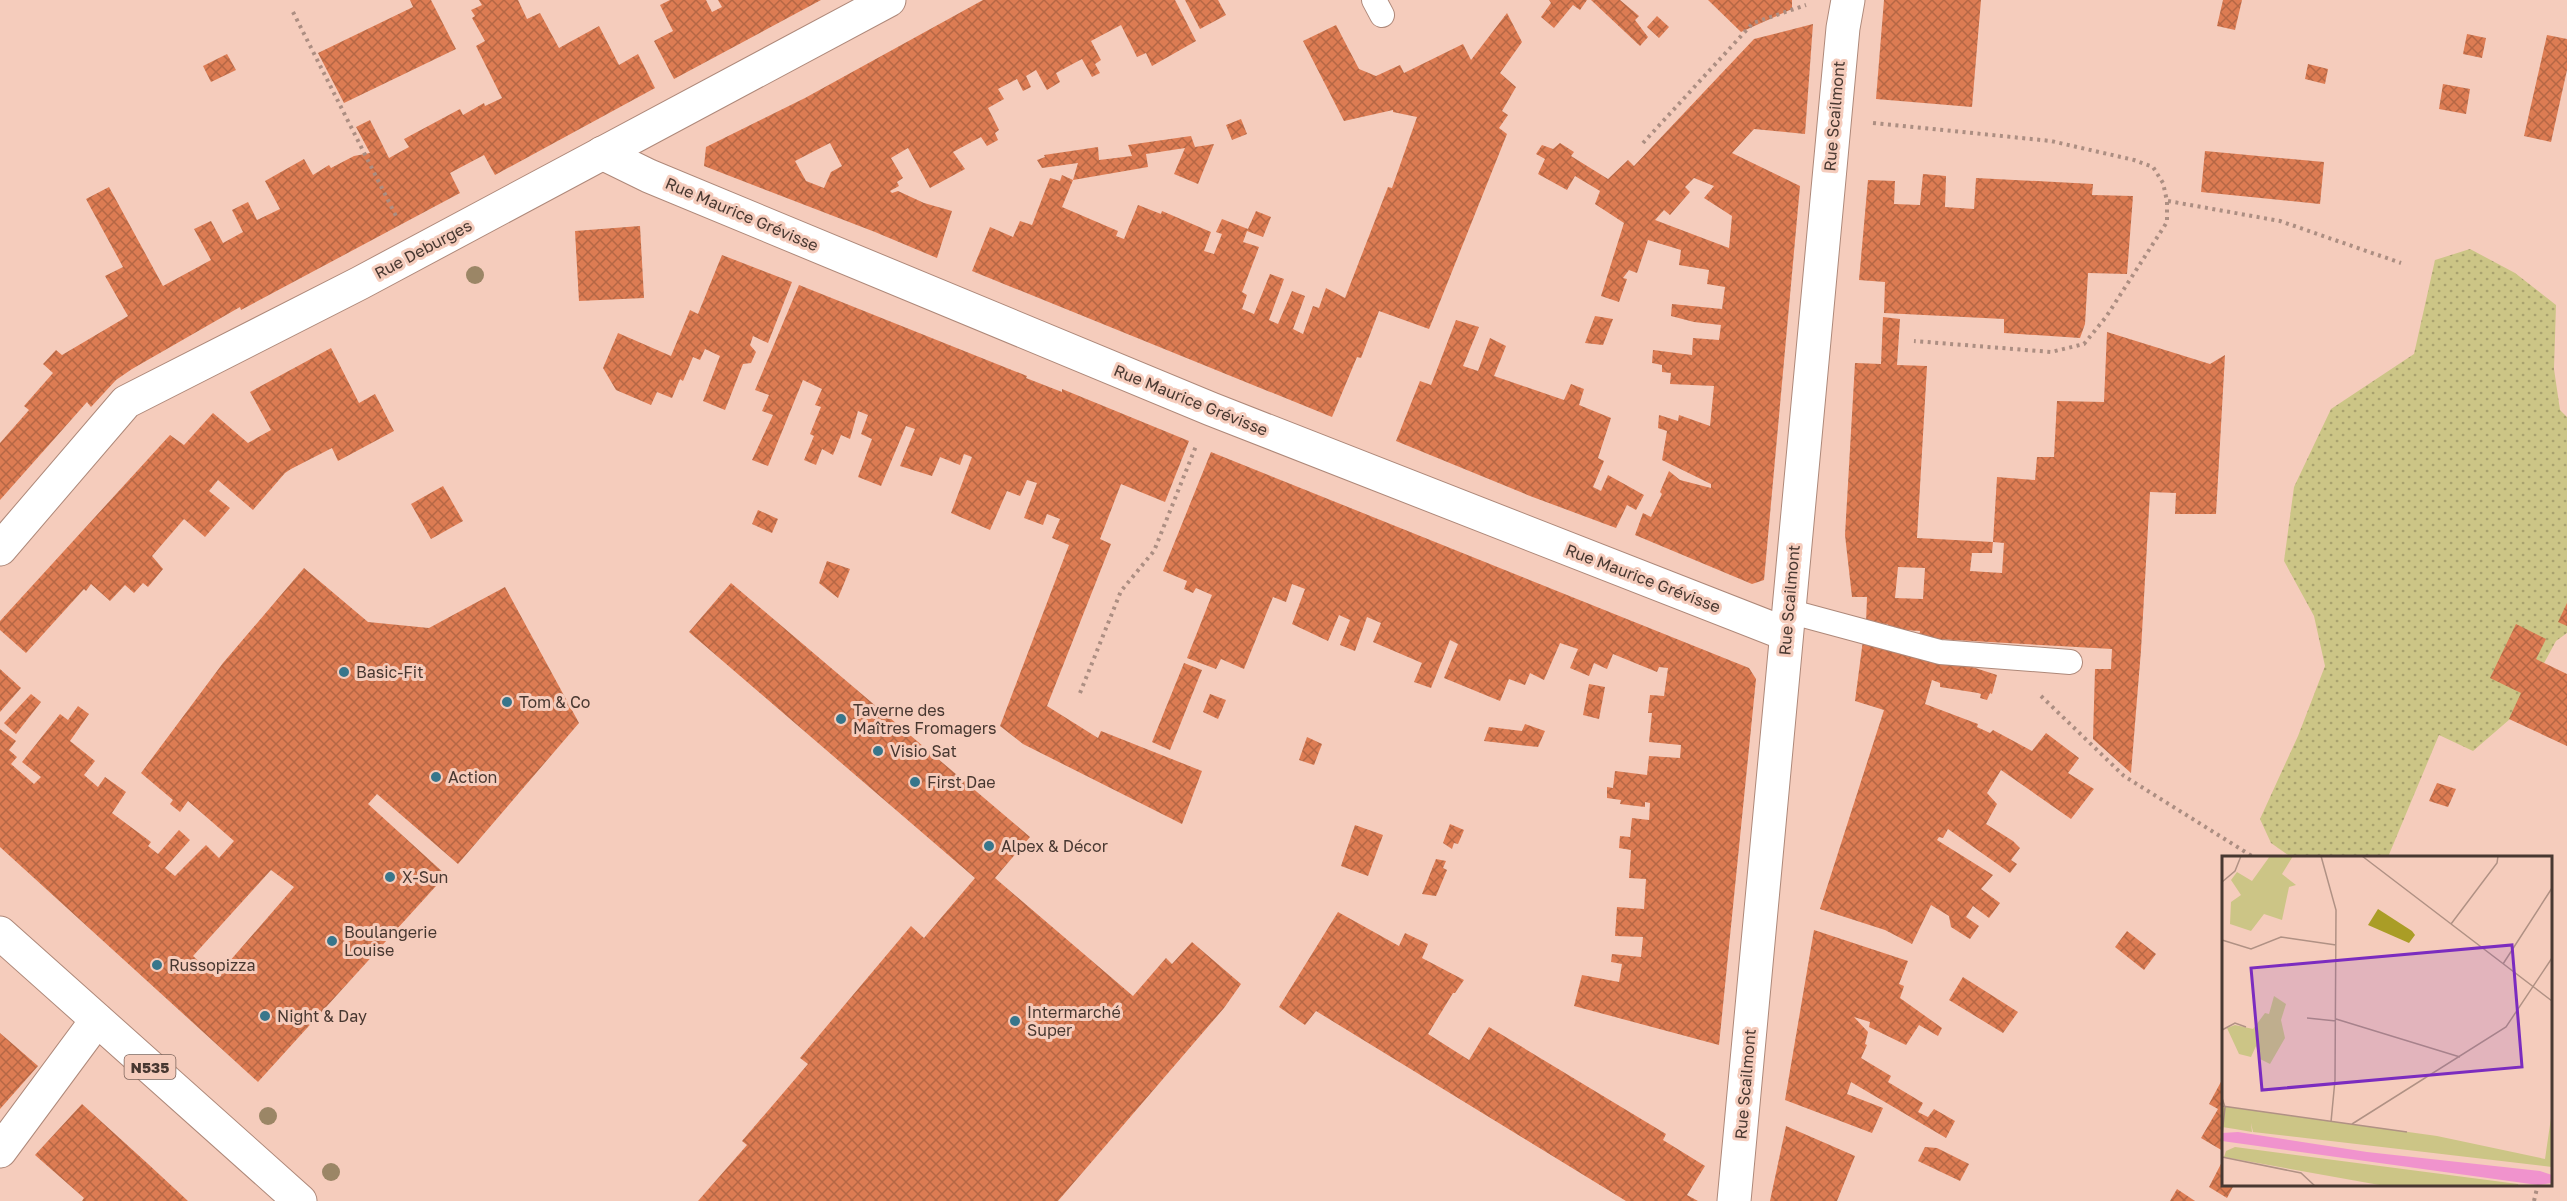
<svg xmlns="http://www.w3.org/2000/svg" width="2567" height="1201" font-family="'Golos Text',sans-serif">
<style>
.grass{fill:url(#grass-dots)}
.building{fill:url(#building-cross-hatch);fill-rule:evenodd}
.lines{fill:none;stroke-linecap:round;stroke-linejoin:round}
.service-casing{stroke:#ae8879;stroke-width:26}
.minor-casing{stroke:#ae8879;stroke-width:35}
.primary-casing{stroke:#ae8879;stroke-width:35}
.path{stroke:#ac8e82;stroke-width:4;stroke-dasharray:3 4.5;stroke-linecap:butt}
.service{stroke:#fff;stroke-width:24}
.minor{stroke:#fff;stroke-width:33}
.primary{stroke:#fff;stroke-width:33}
.tree{fill:#9b8666}
.poi-dot{fill:#38768b;stroke:#f5ccbc;stroke-width:2}
.labels{text-anchor:middle;dominant-baseline:central;stroke-width:6;stroke-linejoin:round;paint-order:stroke}
.shield{fill:#f5ccbc;stroke:#7c645b;stroke-width:1.5}
.shield-label{font-size:15px;font-weight:bold;fill:#483831}
.street-label{font-size:16px;fill:#483831;stroke:#f5ccbc}
.poi-label{font-size:16px;fill:#483831;stroke:#f5ccbc;text-anchor:start}
.inset-road{fill:none;stroke:#b09184;stroke-width:1.5}
.view{fill:#7b2cbf;fill-opacity:0.15;stroke:#7b2cbf;stroke-width:3}
.inset-edge{fill:none;stroke:#483831;stroke-width:3}
</style>
<defs>
<pattern id="grass-dots" width="8" height="8" patternUnits="userSpaceOnUse" patternTransform="scale(1.5)"><rect width="8" height="8" fill="#ccc586"/><path d="M2 2h.1M6 6h.1" fill="none" stroke="#a8a16e" stroke-width="1.8" stroke-linecap="round"/></pattern>
<pattern id="building-cross-hatch" width="8" height="8" patternUnits="userSpaceOnUse" patternTransform="scale(1.5)"><rect width="8" height="8" fill="#dd7c53"/><path d="M0 0l8 8M0 8l8-8" fill="none" stroke="#b56745"/></pattern>
</defs>
<rect width="100%" height="100%" fill="#f5ccbc"/>
<polygon class="grass" points="2470,249 2515,273 2556,305 2554,369 2560,410 2567,417 2567,633 2556,641 2517,713 2473,751 2439,735 2388,857 2291,857 2271,843 2260,819 2298,736 2325,666 2314,616 2284,561 2294,487 2331,409 2414,354 2435,260"/>
<g class="building">
<polygon points="410,0 431,0 456,49 344,103 318,53 413,7"/>
<polygon points="479,0 518,0 527,19 540,13 559,48 599,26 619,65 638,54 655,88 495,175 484,155 450,173 460,193 241,310 240,307 132,369 116,380 91,407 87,402 0,500 0,443 29,410 24,406 53,373 43,364 56,350 62,355 128,316 105,276 123,267 86,199 109,187 163,286 211,260 194,229 211,221 223,243 243,232 232,210 248,202 257,220 280,209 265,181 304,159 313,175 329,165 331,168 354,156 370,153 356,127 370,120 389,158 409,147 404,139 460,109 463,115 484,103 485,106 502,98 476,46 485,41 472,18 475,16 471,10 482,5"/>
<polygon points="670,0 706,0 712,12 722,7 718,0 821,0 674,79 654,41 673,31 660,5"/>
<path d="M 983,0 L 1175,0 L 1196,41 L 1152,66 L 1146,53 L 1137,57 L 1121,25 L 1091,41 L 1101,60 L 1095,64 L 1100,73 L 1092,77 L 1082,59 L 1056,73 L 1060,82 L 1047,90 L 1036,70 L 1026,76 L 1031,87 L 1023,91 L 1017,79 L 998,89 L 1004,99 L 988,108 L 999,130 L 995,133 L 998,140 L 987,146 L 981,137 L 953,152 L 965,169 L 930,188 L 908,148 L 891,158 L 903,178 L 897,182 L 899,186 L 890,191 L 892,193 L 898,191 L 924,203 L 952,211 L 937,258 L 875,232 L 704,166 L 706,147 L 805,98 ZM 830,143 L 842,166 L 831,172 L 824,188 L 806,181 L 795,161 Z"/>
<polygon points="1185,0 1218,0 1226,15 1200,29"/>
<polygon points="1549,0 1587,0 1580,10 1573,5 1554,28 1541,17 1551,3"/>
<polygon points="1591,0 1620,0 1639,16 1635,20 1648,37 1640,46"/>
<polygon points="1708,0 1792,0 1792,9 1741,32"/>
<polygon points="1884,0 1981,0 1972,107 1876,99"/>
<polygon points="2223,0 2242,0 2235,30 2217,26"/>
<polygon points="1507,13 1522,42 1500,73 1516,87 1502,111 1508,115 1499,128 1507,134 1429,329 1379,311 1361,358 1357,357 1332,417 972,271 990,227 1013,237 1020,221 1032,225 1050,178 1060,181 1062,175 1073,180 1062,207 1118,231 1116,236 1124,239 1138,205 1161,214 1162,211 1211,232 1204,251 1214,254 1222,234 1216,232 1222,219 1248,229 1256,211 1271,217 1263,237 1247,231 1243,242 1259,247 1242,292 1247,295 1242,309 1254,314 1270,274 1284,279 1269,320 1278,324 1292,291 1305,296 1293,329 1303,334 1313,306 1319,308 1326,288 1345,298 1388,187 1392,188 1417,117 1393,112 1393,110 1344,121 1303,41 1336,25 1359,69 1376,76 1400,65 1404,73 1463,44 1471,60"/>
<polygon points="1657,16 1669,27 1659,38 1647,27"/>
<path d="M 1813,24 L 1805,134 L 1754,129 L 1732,153 L 1800,186 L 1764,580 L 1752,584 L 1635,535 L 1643,513 L 1651,517 L 1662,494 L 1660,492 L 1669,471 L 1680,480 L 1711,488 L 1711,484 L 1662,460 L 1667,431 L 1658,428 L 1659,415 L 1678,421 L 1679,415 L 1710,426 L 1714,386 L 1670,384 L 1671,373 L 1662,372 L 1662,365 L 1652,363 L 1653,350 L 1692,355 L 1693,338 L 1719,340 L 1721,325 L 1694,322 L 1671,316 L 1672,304 L 1722,309 L 1725,287 L 1707,284 L 1709,270 L 1679,265 L 1681,250 L 1648,240 L 1637,273 L 1629,270 L 1623,278 L 1627,279 L 1619,302 L 1601,296 L 1624,223 L 1595,204 L 1600,191 L 1575,176 L 1567,190 L 1538,174 L 1545,159 L 1536,154 L 1542,145 L 1553,149 L 1560,143 L 1574,152 L 1571,156 L 1608,179 L 1628,160 L 1634,166 L 1754,39 ZM 1694,178 L 1714,186 L 1704,198 L 1732,216 L 1729,248 L 1655,220 L 1664,210 L 1670,215 L 1690,192 L 1685,187 Z"/>
<polygon points="2467,34 2486,38 2482,58 2463,54"/>
<polygon points="2547,35 2567,39 2567,70 2551,142 2524,136"/>
<polygon points="227,54 236,70 211,82 203,66"/>
<polygon points="2308,64 2328,69 2325,84 2305,79"/>
<polygon points="2443,84 2470,89 2466,114 2439,109"/>
<polygon points="1241,119 1247,134 1232,140 1226,125"/>
<polygon points="1191,136 1195,147 1214,144 1198,184 1174,174 1185,148 1146,154 1148,167 1073,180 1078,163 1042,168 1037,160 1045,157 1044,155 1098,147 1099,160 1132,156 1128,145"/>
<polygon points="2205,151 2324,162 2320,204 2201,192"/>
<polygon points="1923,174 1946,176 1945,207 1974,209 1976,178 2093,184 2092,195 2133,196 2127,274 2088,273 2085,324 2080,338 2004,333 2004,319 1884,313 1885,282 1859,280 1868,180 1895,181 1894,204 1920,205"/>
<polygon points="640,226 644,298 579,301 575,231"/>
<polygon points="722,255 792,282 768,343 753,336 750,345 756,352 751,363 743,364 725,410 703,401 720,356 705,349 700,360 693,357 683,381 680,379 672,398 657,392 651,405 616,390 603,368 618,333 671,356 690,310 698,314"/>
<polygon points="799,285 1027,376 1026,378 1062,392 1062,389 1189,441 1165,502 1121,484 1100,539 1111,544 1047,706 1098,738 1101,731 1202,771 1182,824 1023,744 1000,726 1069,545 1052,538 1060,519 1047,514 1043,525 1024,518 1037,483 1027,480 1020,496 1007,491 990,530 951,513 972,457 964,454 960,465 940,457 932,476 900,466 915,429 906,426 881,486 858,477 872,439 861,434 868,415 858,411 850,439 841,435 833,455 822,449 816,465 804,460 814,436 810,434 821,407 815,405 822,389 803,380 768,466 752,460 773,415 762,411 769,395 755,390"/>
<polygon points="1595,316 1613,319 1603,345 1585,343"/>
<path d="M 1883,317 L 1900,319 L 1897,365 L 1927,366 L 1917,538 L 1993,542 L 1992,553 L 1972,553 L 1970,571 L 2002,573 L 2004,543 L 1993,542 L 1997,477 L 2035,480 L 2037,457 L 2054,457 L 2057,401 L 2104,402 L 2107,332 L 2210,364 L 2225,355 L 2216,514 L 2175,514 L 2176,493 L 2150,492 L 2141,650 L 2131,773 L 2093,739 L 2095,669 L 2111,669 L 2112,649 L 1919,638 L 1920,631 L 1887,629 L 1888,624 L 1866,623 L 1867,597 L 1852,597 L 1845,535 L 1855,363 L 1881,364 ZM 1898,567 L 1925,568 L 1923,599 L 1895,598 Z"/>
<polygon points="1456,320 1479,327 1463,366 1478,371 1490,338 1506,346 1494,376 1564,400 1571,384 1584,389 1579,405 1611,418 1598,458 1604,461 1593,487 1601,491 1608,475 1644,495 1636,510 1627,505 1616,528 1530,496 1396,441 1420,381 1431,385"/>
<polygon points="331,348 359,403 375,394 394,431 338,461 332,448 291,469 285,473 253,510 218,480 209,491 230,508 205,537 184,519 152,556 163,569 148,587 143,583 134,593 125,585 110,601 91,584 86,591 84,589 26,653 0,630 0,621 170,435 184,445 213,413 248,443 271,430 250,392"/>
<polygon points="1211,452 1749,668 1756,679 1719,1045 1574,1006 1582,975 1619,982 1622,964 1611,962 1612,954 1641,957 1643,937 1615,936 1617,907 1644,909 1646,879 1629,878 1631,850 1619,848 1620,836 1630,837 1632,818 1649,820 1650,803 1645,802 1645,807 1620,804 1621,800 1607,798 1607,787 1613,788 1615,771 1647,775 1649,756 1680,758 1681,745 1649,742 1652,713 1648,713 1650,695 1664,696 1668,668 1659,667 1657,672 1613,654 1607,669 1594,663 1589,676 1570,668 1578,649 1560,643 1544,680 1530,673 1525,685 1509,679 1500,701 1444,678 1458,644 1450,640 1431,688 1414,682 1422,663 1373,642 1381,623 1367,617 1355,651 1340,645 1350,620 1339,615 1328,641 1292,624 1305,589 1292,584 1286,602 1273,597 1244,669 1221,659 1216,669 1187,658 1212,595 1196,588 1193,593 1184,589 1187,581 1163,571"/>
<polygon points="443,486 463,521 431,539 411,504"/>
<polygon points="758,510 778,519 772,533 752,524"/>
<polygon points="827,561 850,569 838,598 819,583"/>
<path d="M 304,568 L 368,622 L 429,628 L 505,587 L 579,723 L 458,864 L 377,794 L 368,804 L 446,875 L 258,1082 L 0,847 L 0,729 L 16,741 L 9,750 L 17,757 L 11,764 L 34,784 L 41,777 L 22,762 L 60,714 L 68,720 L 78,706 L 89,714 L 70,741 L 95,761 L 84,775 L 98,787 L 105,777 L 126,792 L 112,813 L 151,842 L 148,846 L 158,854 L 179,830 L 190,840 L 165,868 L 175,876 L 206,845 L 219,858 L 234,841 L 188,801 L 180,812 L 170,804 L 173,800 L 141,773 L 223,663 ZM 271,870 L 294,887 L 216,977 L 193,956 Z"/>
<polygon points="731,583 1030,837 995,878 1133,996 1166,958 1172,964 1192,942 1241,984 1224,1008 1058,1201 698,1201 747,1145 742,1141 808,1064 800,1058 911,926 924,938 975,878 689,632"/>
<polygon points="2567,603 2567,626 2558,622"/>
<polygon points="2516,624 2546,639 2536,659 2567,674 2567,746 2509,719 2521,693 2490,678"/>
<polygon points="1863,640 1935,663 1969,666 1997,675 1992,694 1990,693 1987,700 1980,698 1981,694 1978,693 1940,687 1940,683 1932,680 1925,704 1978,724 1977,727 1990,733 1993,730 2032,751 2046,733 2079,758 2068,773 2094,789 2071,819 2001,770 1987,793 1997,804 1986,824 2013,841 2020,848 2011,860 2017,864 2010,873 1948,829 1943,838 1939,837 1937,840 1993,875 1981,889 2000,903 1989,918 1973,906 1966,917 1979,926 1970,939 1951,927 1949,916 1931,905 1912,944 1885,930 1820,909 1884,710 1855,701"/>
<polygon points="1184,663 1202,670 1170,750 1152,742"/>
<polygon points="0,669 21,688 0,712"/>
<polygon points="1589,684 1605,687 1599,719 1583,715"/>
<polygon points="31,694 41,702 16,734 4,723"/>
<polygon points="1210,694 1226,700 1218,719 1203,712"/>
<polygon points="1525,724 1545,731 1538,747 1484,741 1489,727 1522,731"/>
<polygon points="1307,737 1322,744 1314,765 1299,760"/>
<polygon points="2437,783 2456,789 2448,807 2429,801"/>
<polygon points="1450,824 1464,830 1458,844 1454,843 1452,849 1443,843"/>
<polygon points="1355,825 1383,835 1368,876 1341,866"/>
<polygon points="1436,859 1446,861 1443,868 1447,870 1436,896 1422,894"/>
<polygon points="1338,912 1399,946 1405,933 1428,944 1422,958 1464,980 1455,993 1453,993 1428,1034 1469,1060 1489,1027 1666,1134 1663,1140 1705,1166 1687,1195 1698,1201 1626,1201 1316,1011 1305,1025 1279,1007"/>
<polygon points="1814,930 1908,961 1899,984 1904,986 1900,998 1942,1028 1938,1036 1919,1025 1906,1045 1869,1027 1870,1022 1854,1017 1868,1032 1865,1044 1867,1045 1861,1058 1891,1076 1888,1082 1923,1103 1918,1112 1928,1117 1934,1109 1955,1121 1946,1138 1851,1082 1847,1094 1883,1108 1872,1133 1785,1100"/>
<polygon points="2127,931 2156,954 2144,970 2115,947"/>
<polygon points="1963,977 2018,1012 2003,1033 1949,1000"/>
<polygon points="0,1033 38,1066 0,1109"/>
<polygon points="2223,1078 2223,1151 2201,1138 2218,1109 2209,1104"/>
<polygon points="82,1104 147,1163 188,1201 82,1201 84,1198 35,1155"/>
<polygon points="1786,1126 1855,1156 1837,1201 1770,1201"/>
<polygon points="1925,1147 1937,1148 1969,1164 1960,1181 1918,1161"/>
<polygon points="2223,1160 2223,1185 2234,1185 2227,1198 2209,1187"/>
<polygon points="2177,1189 2195,1201 2170,1201"/>
</g>
<g class="lines">
<defs>
<g id="service">
<polyline points="1374,0 1382,15"/>
<polyline points="1788,611 1940,652 2070,662"/>
</g>
<g id="minor">
<polyline points="602,153 649,176 1211,409 1786,634"/>
<polyline points="0,549 126,402 360,283 889,0"/>
<polyline points="0,1151 97,1020"/>
<polyline points="1734,1201 1843,28 1848,0"/>
</g>
<polyline id="primary" points="0,933 300,1201"/>
</defs>
<use href="#service" class="service-casing"/>
<use href="#minor" class="minor-casing"/>
<use href="#primary" class="primary-casing"/>
<g class="path">
<polyline points="293,12 397,218"/>
<polyline points="1873,123 2051,141 2134,160 2153,167 2163,183 2167,201 2167,222 2106,317 2084,344 2051,352 1914,341"/>
<polyline points="1643,143 1753,23 1806,5"/>
<polyline points="2168,201 2280,221 2401,263"/>
<polyline points="1080,693 1121,591 1154,551 1196,446"/>
<polyline points="2041,696 2124,776 2255,858"/>
<polyline points="2534,1201 2538,1184"/>
</g>
<use href="#service" class="service"/>
<use href="#minor" class="minor"/>
<use href="#primary" class="primary"/>
</g>
<g class="tree">
<circle cx="475" cy="275" r="9"/>
<circle cx="268" cy="1116" r="9"/>
<circle cx="331" cy="1172" r="9"/>
</g>
<g class="poi-dot">
<circle cx="344" cy="672" r="6"/>
<circle cx="507" cy="702" r="6"/>
<circle cx="841" cy="719" r="6"/>
<circle cx="878" cy="751" r="6"/>
<circle cx="436" cy="777" r="6"/>
<circle cx="915" cy="782" r="6"/>
<circle cx="989" cy="846" r="6"/>
<circle cx="390" cy="877" r="6"/>
<circle cx="332" cy="941" r="6"/>
<circle cx="157" cy="965" r="6"/>
<circle cx="265" cy="1016" r="6"/>
<circle cx="1015" cy="1021" r="6"/>
</g>
<g class="labels">
<rect class="shield" x="124.5" y="1055" width="51" height="24" rx="4.5"/>
<g class="shield-label">
<text x="150" y="1067">N535</text>
</g>
<g class="street-label">
<text transform="translate(1834 116) rotate(-85)">Rue Scailmont</text>
<text transform="translate(742 214) rotate(23)">Rue Maurice Grévisse</text>
<text transform="translate(423 249) rotate(-28)">Rue Deburges</text>
<text transform="translate(1191 400) rotate(22)">Rue Maurice Grévisse</text>
<text transform="translate(1643 578) rotate(21)">Rue Maurice Grévisse</text>
<text transform="translate(1789 600) rotate(-85)">Rue Scailmont</text>
<text transform="translate(1745 1084) rotate(-85)">Rue Scailmont</text>
</g>
<g class="poi-label">
<text x="356" y="672">Basic-Fit</text>
<text x="519" y="702">Tom &amp; Co</text>
<text x="853" y="710">Taverne des<tspan x="853" dy="18">Maîtres Fromagers</tspan></text>
<text x="890" y="751">Visio Sat</text>
<text x="448" y="777">Action</text>
<text x="927" y="782">First Dae</text>
<text x="1001" y="846">Alpex &amp; Décor</text>
<text x="402" y="877">X-Sun</text>
<text x="344" y="932">Boulangerie<tspan x="344" dy="18">Louise</tspan></text>
<text x="169" y="965">Russopizza</text>
<text x="1027" y="1012">Intermarché<tspan x="1027" dy="18">Super</tspan></text>
<text x="277" y="1016">Night &amp; Day</text>
</g>
</g>
<g transform="translate(2222 856)">
<rect width="330" height="330" fill="#f5ccbc"/>
<path d="M 48,0 L 71,0 L 60,18 L 74,29 L 67,31 L 60,64 L 42,58 L 29,75 L 8,68 L 9,46 L 19,39 L 9,24 L 15,16 L 30,25 ZM 52,140 L 64,148 L 59,164 L 63,182 L 48,208 L 38,203 L 34,190 L 29,201 L 17,198 L 5,172 L 13,169 L 31,173 L 43,157 L 47,158 ZM 0,250 L 215,280 L 323,303 L 330,255 L 330,311 L 31,276 L 29,267 L 30,276 L 13,273 L 0,271 ZM 13,291 L 296,328 L 297,330 L 163,330 L 2,301 L 4,295 Z" fill="#ccc586"/>
<path d="M 156,53 L 190,75 L 193,79 L 187,87 L 146,69 Z" fill="#aa9d26"/>
<path d="M 16,276 L 145,296 L 318,315 L 330,319 L 330,327 L 316,329 L 0,285 L 0,277 Z" fill="#f093cd"/>
<path class="inset-road" d="M 99,0 L 114,54 L 113,224 L 109,266M 140,0 L 330,145M 0,26 L 13,15 L 19,0M 229,68 L 275,7 L 276,0M 0,84 L 29,93 L 59,81 L 114,89M 281,108 L 330,32M 85,162 L 114,165M 114,163 L 238,201M 0,174 L 13,167 L 24,171M 0,242 L 3,251 L 0,279M 0,250 L 185,276M 130,268 L 284,171 L 330,102M 0,301 L 79,317 L 93,330"/>
<path class="view" d="M 290,89 L 300,211 L 40,234 L 29,112 Z"/>
<rect width="330" height="330" class="inset-edge"/>
</g>
</svg>
